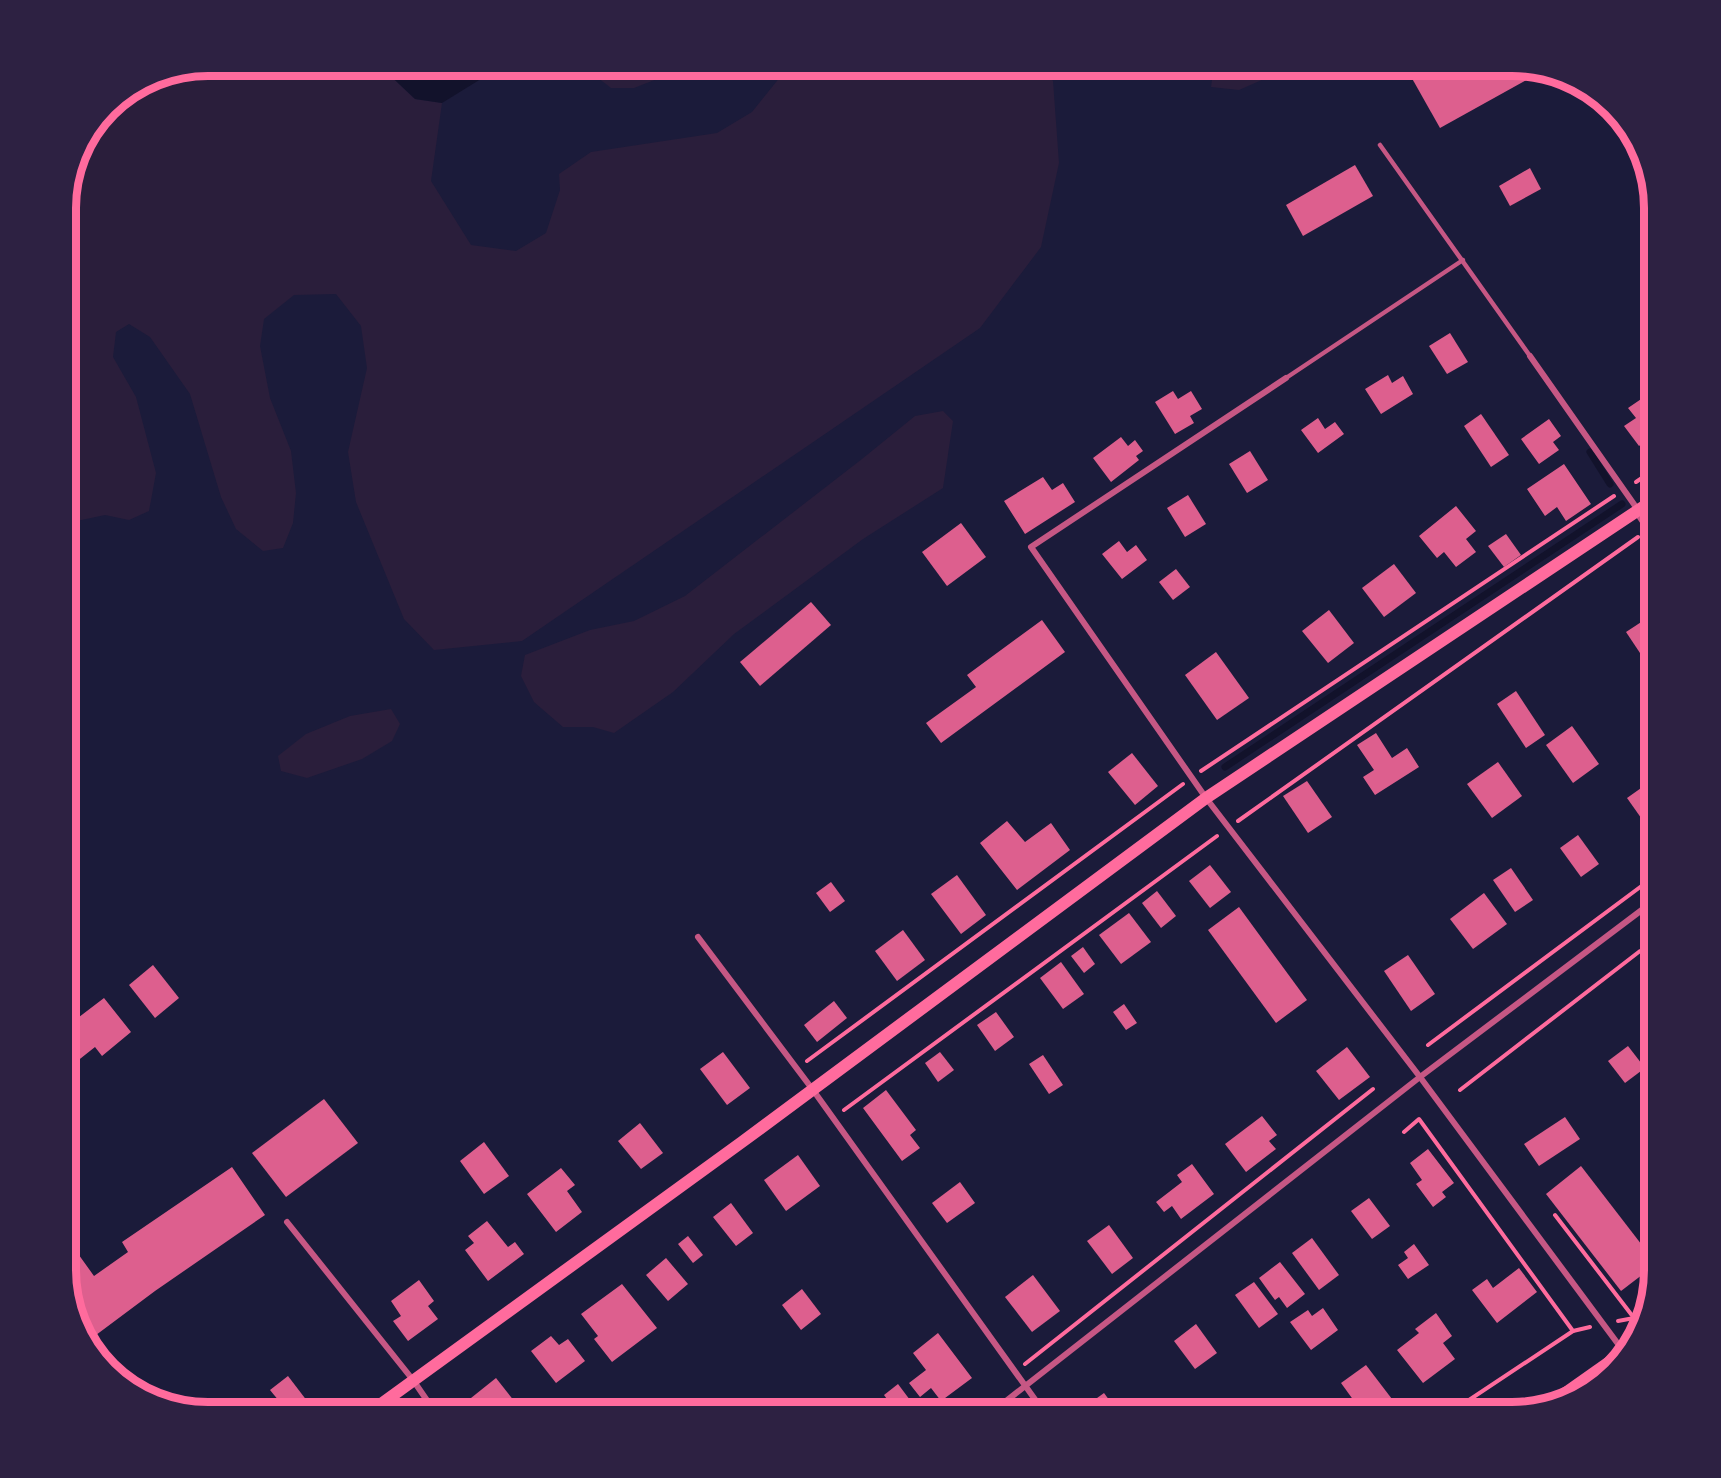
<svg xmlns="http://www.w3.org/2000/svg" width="1721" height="1478" font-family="'Nunito Sans',sans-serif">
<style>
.green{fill:#2a1e3b}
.water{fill:#12122b}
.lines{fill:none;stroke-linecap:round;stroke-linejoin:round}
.stream{stroke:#12122b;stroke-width:7}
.building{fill:#dd5f8e}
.path{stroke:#ff6b9d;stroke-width:4}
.service{stroke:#c65784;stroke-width:4.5}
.minor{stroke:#c65784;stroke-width:6}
.tertiary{stroke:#c65784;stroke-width:10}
.secondary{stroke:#ff6b9d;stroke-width:12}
.rim{fill:none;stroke:#ff6b9d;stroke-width:8}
</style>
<rect width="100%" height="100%" fill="#1b1b3a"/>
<g class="green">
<polygon points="209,66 380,66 415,99 442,103 431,181 471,245 516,251 546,233 560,190 559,174 591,152 717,133 752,112 789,66 1042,66 1053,81 1059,163 1041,247 980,328 522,641 434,650 404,619 356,502 348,452 367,368 361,326 336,294 294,295 264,319 260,346 270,398 291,451 296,493 293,523 283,548 263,551 236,529 221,497 190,394 150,337 129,324 116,332 113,357 136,397 156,473 149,511 129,520 105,515 72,522 66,526 66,312 71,308 78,257 66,235 66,199 81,145 114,102 155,77"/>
<polygon points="601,66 690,66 634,88 611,88 597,77"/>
<polygon points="1214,66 1286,66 1273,75 1239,90 1211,87"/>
<polygon points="943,411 953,421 943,488 863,539 734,634 673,692 614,733 593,727 563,727 534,702 521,676 525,655 590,630 634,621 685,596 862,459 915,416"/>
<polygon points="391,709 400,724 392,741 362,759 307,778 281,771 278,756 306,734 350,716"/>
</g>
<polygon class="water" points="380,66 502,66 442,103 415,99"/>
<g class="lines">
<g class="stream">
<polyline points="1590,452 1610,484"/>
<polyline points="1225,767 1622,504"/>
</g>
</g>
<g class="building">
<polygon points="1405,66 1512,66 1541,72 1440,128"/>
<polygon points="1613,110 1630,134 1625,138 1608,114"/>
<polygon points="1355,165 1373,196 1303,236 1286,205"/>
<polygon points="1530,168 1541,189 1510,206 1499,186"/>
<polygon points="1450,333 1468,362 1447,374 1429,346"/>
<polygon points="1388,375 1392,383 1403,376 1413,394 1381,414 1365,389"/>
<polygon points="1173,391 1178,399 1191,391 1202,409 1190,416 1194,423 1175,434 1155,402"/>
<polygon points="1650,393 1655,400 1655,444 1650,438 1639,446 1624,426 1636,418 1628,408"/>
<polygon points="1481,414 1509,455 1491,467 1464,426"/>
<polygon points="1318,418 1325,429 1335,422 1344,434 1318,453 1301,430"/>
<polygon points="1549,419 1561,436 1553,442 1559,450 1539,464 1521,439"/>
<polygon points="1121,437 1128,446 1135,440 1143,451 1136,456 1139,460 1111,482 1093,458"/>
<polygon points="1250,451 1268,480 1247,493 1229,464"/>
<polygon points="1564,464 1591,504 1566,521 1557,507 1545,516 1527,489"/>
<polygon points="1043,477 1052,490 1063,483 1075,502 1025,534 1004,501"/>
<polygon points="1188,495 1206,524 1185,537 1167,508"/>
<polygon points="1456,506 1476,531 1466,539 1476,552 1456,567 1444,552 1437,558 1419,536"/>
<polygon points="961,523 986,557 947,586 922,552"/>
<polygon points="1506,534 1521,555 1504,567 1488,546"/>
<polygon points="1119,541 1127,552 1136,545 1147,560 1122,579 1102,554"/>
<polygon points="1394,564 1416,593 1384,617 1362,588"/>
<polygon points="1176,569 1190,587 1173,600 1159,582"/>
<polygon points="811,602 831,625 760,686 740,662"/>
<polygon points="1329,610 1354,643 1328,663 1302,631"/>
<polygon points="1655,613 1655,643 1640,653 1626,632"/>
<polygon points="1042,620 1065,652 941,743 926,723 976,687 967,675"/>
<polygon points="1216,652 1249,698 1217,720 1185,675"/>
<polygon points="1516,691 1545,735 1526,748 1497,704"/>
<polygon points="1572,726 1599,764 1573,783 1546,745"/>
<polygon points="1376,733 1392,758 1407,748 1419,767 1375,795 1363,777 1374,770 1357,745"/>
<polygon points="1132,753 1158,786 1135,805 1108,772"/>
<polygon points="1498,762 1522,796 1492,818 1467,784"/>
<polygon points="1307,781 1332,817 1308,833 1283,796"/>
<polygon points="1651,781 1655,786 1655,829 1651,832 1627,798"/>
<polygon points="1007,821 1025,842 1051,823 1070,850 1017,890 980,843"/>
<polygon points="1578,835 1599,864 1581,877 1560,848"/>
<polygon points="1210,865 1231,892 1210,908 1189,881"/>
<polygon points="1511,868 1533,900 1515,912 1493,880"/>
<polygon points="957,875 986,915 961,934 931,894"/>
<polygon points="831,882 845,901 830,912 816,893"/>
<polygon points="1157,891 1176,916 1161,928 1142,903"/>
<polygon points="1484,893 1507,924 1473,949 1450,919"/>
<polygon points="1239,907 1307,1000 1276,1023 1208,930"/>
<polygon points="1129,913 1151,942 1121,964 1099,935"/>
<polygon points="903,930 925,960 897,981 875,951"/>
<polygon points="1083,947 1095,964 1084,973 1071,956"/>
<polygon points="1408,955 1435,994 1411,1011 1384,971"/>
<polygon points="1061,962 1084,994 1063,1009 1040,978"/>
<polygon points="153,965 179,998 155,1018 129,985"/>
<polygon points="1655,986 1655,1003 1646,992"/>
<polygon points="104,998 131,1032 102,1056 95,1047 66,1070 66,1027"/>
<polygon points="834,1001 847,1018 817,1042 804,1025"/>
<polygon points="1124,1004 1137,1023 1126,1030 1113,1012"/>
<polygon points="996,1012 1014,1037 995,1051 977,1025"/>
<polygon points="1628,1046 1645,1068 1625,1083 1608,1061"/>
<polygon points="1347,1047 1370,1077 1339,1100 1316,1071"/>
<polygon points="723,1052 750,1088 727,1105 700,1069"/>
<polygon points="940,1052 954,1070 938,1082 925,1063"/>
<polygon points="1043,1055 1063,1085 1049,1094 1029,1064"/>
<polygon points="886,1090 916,1130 910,1135 920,1148 902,1161 863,1108"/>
<polygon points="324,1099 358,1143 286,1197 252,1153"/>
<polygon points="1262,1116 1277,1135 1269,1141 1276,1149 1246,1172 1225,1144"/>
<polygon points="1565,1117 1580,1139 1539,1166 1524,1144"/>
<polygon points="640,1123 663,1153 641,1169 618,1141"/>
<polygon points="484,1142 509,1176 484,1194 460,1161"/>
<polygon points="1428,1149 1454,1183 1442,1192 1446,1197 1433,1207 1416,1184 1422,1180 1410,1163"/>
<polygon points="798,1155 820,1186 786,1211 764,1180"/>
<polygon points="1192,1164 1214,1194 1181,1219 1172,1206 1164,1212 1156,1202 1182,1182 1177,1175"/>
<polygon points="1581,1166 1655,1262 1655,1265 1621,1291 1546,1194"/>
<polygon points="232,1167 265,1215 155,1291 88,1341 81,1332 66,1278 66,1237 94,1276 128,1252 122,1242"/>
<polygon points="561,1168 575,1185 567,1191 582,1212 556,1232 527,1194"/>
<polygon points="960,1182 975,1203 947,1223 932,1203"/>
<polygon points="1369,1198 1390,1226 1372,1239 1351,1211"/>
<polygon points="731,1203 753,1233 736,1246 713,1217"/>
<polygon points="487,1221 508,1247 515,1242 524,1254 488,1281 465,1250 474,1243 468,1236"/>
<polygon points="1109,1225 1133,1258 1112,1274 1087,1241"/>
<polygon points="688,1236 703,1255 693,1263 678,1244"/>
<polygon points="1312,1238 1339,1275 1319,1290 1292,1253"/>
<polygon points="1414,1244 1429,1265 1408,1279 1398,1265 1408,1258 1404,1252"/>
<polygon points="666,1258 688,1284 668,1301 646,1275"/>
<polygon points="1280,1262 1305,1294 1287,1308 1279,1297 1275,1300 1259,1278"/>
<polygon points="1519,1268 1537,1292 1497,1323 1472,1290 1487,1279 1493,1288"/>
<polygon points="1033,1275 1060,1311 1032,1332 1005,1297"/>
<polygon points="419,1280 434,1301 428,1306 438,1319 408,1341 393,1321 401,1316 391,1301"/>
<polygon points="1254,1282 1278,1314 1259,1328 1235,1295"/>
<polygon points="622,1284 657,1328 612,1362 594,1339 598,1336 581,1314"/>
<polygon points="802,1289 821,1314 801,1330 782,1305"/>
<polygon points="1323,1308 1338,1330 1311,1350 1290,1322 1308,1310 1312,1316"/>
<polygon points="1436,1313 1452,1336 1443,1343 1455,1359 1423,1383 1397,1350 1419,1333 1415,1329"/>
<polygon points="1196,1324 1217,1353 1195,1369 1174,1341"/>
<polygon points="938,1333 972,1378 941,1401 931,1388 920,1397 909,1383 926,1370 913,1353"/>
<polygon points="551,1336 559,1345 568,1339 585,1361 556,1383 531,1351"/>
<polygon points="1366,1365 1395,1403 1383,1412 1362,1412 1341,1383"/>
<polygon points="288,1376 314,1410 311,1412 288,1412 270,1390"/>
<polygon points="496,1378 518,1406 510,1412 466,1412 461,1406"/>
<polygon points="898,1384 919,1412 896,1412 884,1395"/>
<polygon points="1104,1393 1118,1412 1091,1412 1086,1406"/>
</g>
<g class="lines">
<g class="path">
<polyline points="1636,482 1655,469"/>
<polyline points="1201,771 1614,496"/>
<polyline points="1238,821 1638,537"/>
<polyline points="1428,1045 1655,876"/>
<polyline points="807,1061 1183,784"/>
<polyline points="1460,1090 1640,951"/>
<polyline points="844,1110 1217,836"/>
<polyline points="1404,1132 1419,1119 1573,1331 1590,1327"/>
<polyline points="1555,1215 1634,1318"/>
<polyline points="1618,1321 1634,1318 1642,1328"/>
<polyline points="1025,1364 1373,1089"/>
<polyline points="1451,1412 1573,1331"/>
</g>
<g class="service">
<polyline points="1380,145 1530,356"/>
<polyline points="1286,378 1463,260"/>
</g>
<g class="minor">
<polyline points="1530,356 1638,510"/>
<polyline points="1286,378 1031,547 1206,798 1420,1077 1624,1352"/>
<polyline points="698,937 813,1090 1044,1412"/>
<polyline points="287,1222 413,1380 435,1412"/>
<polyline points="992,1412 1420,1077 1655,900"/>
</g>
<polyline class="tertiary" points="1638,511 1655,536"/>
<g class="secondary">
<polyline points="1550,1404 1628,1349"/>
<polyline points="370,1412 742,1142 1206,798 1655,499"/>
</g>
</g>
<path d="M0 0H1721V1478H0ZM208 76H1512A132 132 0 0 1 1644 208V1270A132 132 0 0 1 1512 1402H208A132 132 0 0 1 76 1270V208A132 132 0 0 1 208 76Z" fill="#2d2142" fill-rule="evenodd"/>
<path class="rim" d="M208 76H1512A132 132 0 0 1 1644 208V1270A132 132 0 0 1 1512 1402H208A132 132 0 0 1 76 1270V208A132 132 0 0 1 208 76Z"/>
</svg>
